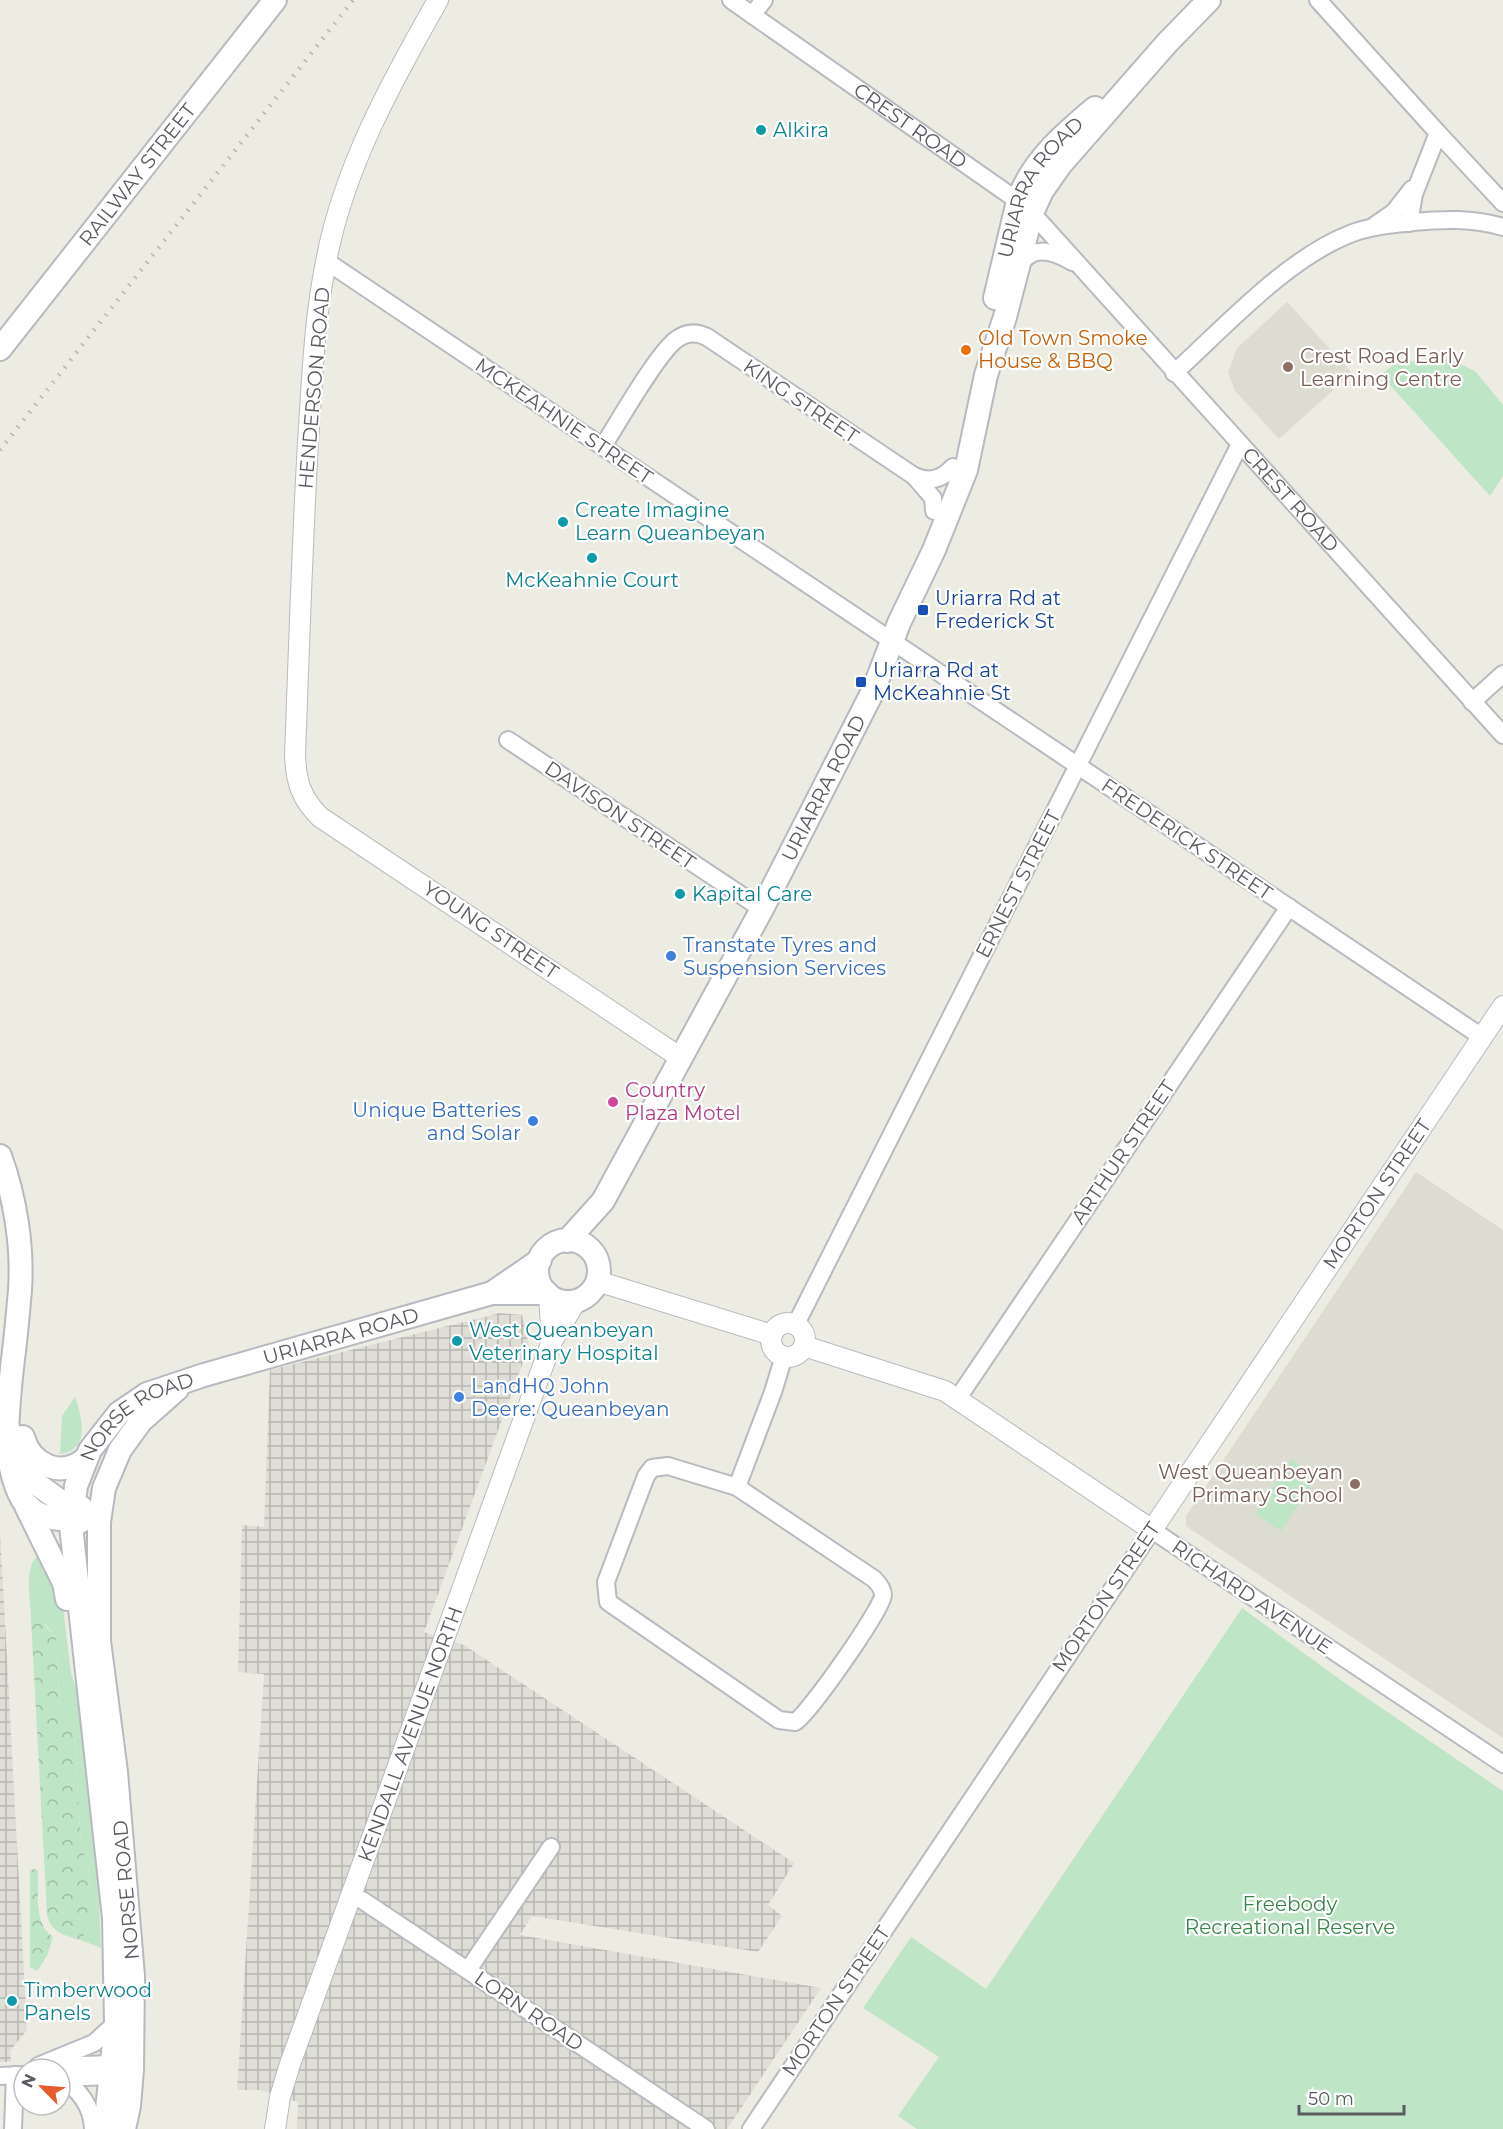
<svg xmlns="http://www.w3.org/2000/svg" width="1503" height="2129" font-family="Montserrat,sans-serif">
<style>
.industrial{fill:url(#industrial-grid)}
.education{fill:#dddcd0}
.green{fill:#bee5c5}
.forest{fill:url(#forest-crowns)}
.lines{fill:none;stroke-linecap:round;stroke-linejoin:round}
.minor-casing{stroke:#b9bac0;stroke-width:20}
.tertiary-casing{stroke:#b9bac0;stroke-width:22}
.secondary-casing{stroke:#b7b9c0;stroke-width:26}
.minor{stroke:#fff;stroke-width:16}
.tertiary{stroke:#fff;stroke-width:20}
.secondary{stroke:#fff;stroke-width:22}
.rail{stroke:#b5b5b6;stroke-width:4.5;stroke-dasharray:1.5 8;stroke-linecap:butt}
.culture-dot{fill:#0f9aa8;stroke:#fff;stroke-width:2}
.food-dot{fill:#e8710a;stroke:#fff;stroke-width:2}
.education-dot{fill:#8d6e63;stroke:#fff;stroke-width:2}
.transit-dot{fill:#1a4fb4;stroke:#fff;stroke-width:2}
.shop-dot{fill:#3f7fe0;stroke:#fff;stroke-width:2}
.hotel-dot{fill:#d1479c;stroke:#fff;stroke-width:2}
.labels{text-anchor:middle;dominant-baseline:central;stroke-width:4.5;stroke-linejoin:round;paint-order:stroke}
.street-label{font-size:20px;fill:#5a5c62;stroke:#fff}
.culture-label{font-size:20px;fill:#0d838f;stroke:#fff;text-anchor:start}
.food-label{font-size:20px;fill:#c56008;stroke:#fff;text-anchor:start}
.education-label{font-size:20px;fill:#785e54;stroke:#fff;text-anchor:start}
.transit-label{font-size:20px;fill:#164399;stroke:#fff;text-anchor:start}
.shop-label{font-size:20px;fill:#366cbe;stroke:#fff;text-anchor:start}
.hotel-label{font-size:20px;fill:#b23c85;stroke:#fff;text-anchor:start}
.park-label{font-size:20px;fill:#368647;stroke:#fff}
</style>
<defs>
<pattern id="industrial-grid" width="8" height="8" patternUnits="userSpaceOnUse" patternTransform="scale(1.5)"><rect width="8" height="8" fill="#deddd6"/><path d="M0 4h8M4 0v8" fill="none" stroke="#b7b6b1"/></pattern>
<pattern id="forest-crowns" width="20" height="18" patternUnits="userSpaceOnUse" patternTransform="scale(1.5)"><rect width="20" height="18" fill="#bee5c5"/><path d="M2 6a3 3 0 1 1 6 0M12 15a3 3 0 1 1 6 0" fill="none" stroke="#9dbda3"/></pattern>
</defs>
<rect width="100%" height="100%" fill="#edece2"/>
<g class="industrial">
<polygon points="500,1313 522,1315 529,1346 424,1632 464,1645 794,1863 768,1905 782,1916 758,1952 532,1916 520,1935 821,1988 727,2129 297,2129 298,2102 260,2090 237,2090 264,1674 238,1672 242,1525 264,1527 270,1370"/>
<polygon points="0,1530 27,2030 10,2051 11,2062 0,2062"/>
</g>
<g class="education">
<polygon points="1287,302 1352,373 1279,439 1235,391 1228,373 1237,348"/>
<polygon points="1416,1172 1503,1230 1503,1738 1186,1526 1186,1516"/>
</g>
<g class="green">
<polygon points="1437,356 1455,361 1476,372 1503,405 1503,476 1490,496 1381,375 1393,365"/>
<path d="M 75,1397 C 82,1418 91,1450 60,1454 L 62,1416 Z"/>
<polygon points="1291,1459 1317,1476 1281,1531 1255,1514"/>
<path d="M 41,1553 L 62,1598 L 71,1673 L 82,1705 L 97,1858 L 101,1948 L 81,1940 L 90,1924 L 90,1895 L 88,1864 L 81,1847 L 75,1743 L 71,1724 L 60,1709 L 56,1637 L 46,1625 L 31,1619 C 31,1601 22,1564 41,1553 Z"/>
<polygon points="1242,1608 1345,1683 1503,1791 1503,2129 917,2129 898,2116 939,2057 863,2008 911,1937 986,1989"/>
</g>
<g class="forest">
<path d="M 31,1619 L 39,1619 L 56,1637 L 60,1709 L 71,1724 L 75,1743 L 81,1847 L 88,1864 L 90,1895 L 90,1924 L 81,1940 C 65,1936 50,1932 47,1914 Z"/>
<path d="M 35,1869 L 38,1871 C 39,1892 33,1924 53,1937 L 47,1956 L 37,1971 L 30,1967 L 30,1870 Z"/>
</g>
<g class="lines">
<defs>
<g id="minor">
<path id="s1" d="M 731,0 L 1018,201"/>
<polyline points="1318,0 1438,133 1414,194 1409,223"/>
<polyline points="752,15 764,0"/>
<polyline points="1438,133 1503,203"/>
<path id="s2" d="M 1032,213 L 1503,735"/>
<polyline points="1375,225 1394,212 1412,189"/>
<polyline points="326,261 1482,1037"/>
<path d="M 1018,269 C 1029,244 1052,250 1072,262"/>
<path d="M 1174,373 C 1225,327 1286,259 1350,234 C 1370,226 1390,225 1412,222 C 1444,219 1472,218 1503,227"/>
<path d="M 603,446 C 618,423 658,352 677,339 C 687,332 697,332 707,337 L 914,476 L 933,498 L 934,511"/>
<path d="M 914,476 C 930,483 942,479 953,467"/>
<polyline points="1472,702 1503,674"/>
<polyline points="508,740 762,909"/>
<polyline points="796,1324 1240,444"/>
<polyline points="958,1398 1289,907"/>
<path d="M 668,1466 L 737,1487 L 874,1579 C 878,1583 883,1589 883,1595 C 883,1608 808,1715 795,1722 L 779,1720 L 608,1602 L 606,1582 L 646,1476 L 652,1468 Z"/>
<polyline points="737,1487 773,1392 784,1356"/>
<polyline points="350,1896 362,1900 706,2129"/>
<polyline points="468,1970 551,1847"/>
<polyline points="38,2066 94,2043 116,2023"/>
<polyline points="47,2066 113,2064"/>
<polyline points="0,2076 24,2075"/>
<polyline points="60,2078 112,2076"/>
<path d="M 61,2078 C 80,2090 92,2106 93,2129"/>
<polyline points="13,2129 15,2075"/>
<polyline points="751,2129 1152,1530 1503,1764"/>
</g>
<g id="tertiary">
<path d="M 438,0 C 392,81 343,169 326,262 C 314,321 312,382 308,442 C 302,547 299,651 295,755 C 296,782 301,798 320,817 L 681,1058"/>
<polyline points="597,1281 772,1335"/>
<polyline points="549,1295 552,1341"/>
<circle cx="788" cy="1340" r="17"/>
<polyline points="804,1346 945,1391 1152,1530 1503,1006"/>
<polyline points="275,2129 280,2097 290,2064 552,1341 576,1301"/>
</g>
<g id="secondary">
<path id="s3" d="M 995,298 L 1018,201 C 1031,162 1064,134 1095,108"/>
<path id="s4" d="M 0,349 L 275,0"/>
<path d="M 0,1156 C 15,1197 23,1246 20,1290 C 18,1313 16,1336 13,1359 C 8,1407 0,1457 22,1499 C 33,1513 43,1518 60,1519 L 81,1507"/>
<circle cx="568" cy="1271" r="31"/>
<path id="s5" d="M 567,1241 L 603,1201 L 762,909 L 873,691 L 899,623 L 934,550 L 966,470 L 986,375 L 1005,317 L 1032,213 L 1042,191 L 1061,164 L 1167,43 L 1209,0"/>
<polyline points="492,1293 540,1260"/>
<path d="M 13,1435 C 18,1491 55,1485 80,1522"/>
<path d="M 23,1437 C 31,1465 61,1479 85,1459"/>
<polyline points="26,1506 64,1583 67,1599"/>
<path id="s6" d="M 105,2129 L 116,2023 L 114,1918 L 71,1526 L 76,1486 L 90,1450 L 119,1413 L 147,1394 L 204,1375 L 492,1293 L 547,1293"/>
<polyline points="124,2129 129,2106 132,2070 133,1976 116,1772 99,1641 99,1522 104,1488 120,1450 141,1421 177,1389"/>
</g>
</defs>
<use href="#minor" class="minor-casing"/>
<use href="#tertiary" class="tertiary-casing"/>
<use href="#secondary" class="secondary-casing"/>
<use href="#minor" class="minor"/>
<use href="#tertiary" class="tertiary"/>
<use href="#secondary" class="secondary"/>
<polyline class="rail" points="0,450 353,0"/>
</g>
<g class="culture-dot">
<circle cx="761" cy="130" r="6"/>
<circle cx="563" cy="522" r="6"/>
<circle cx="592" cy="558" r="6"/>
<circle cx="680" cy="894" r="6"/>
<circle cx="457" cy="1341" r="6"/>
<circle cx="12" cy="2001" r="6"/>
</g>
<circle class="food-dot" cx="966" cy="350" r="6"/>
<g class="education-dot">
<circle cx="1288" cy="367" r="6"/>
<circle cx="1355" cy="1484" r="6"/>
</g>
<g class="transit-dot">
<rect x="917" y="604" width="12" height="12" rx="3"/>
<rect x="855" y="676" width="12" height="12" rx="3"/>
</g>
<g class="shop-dot">
<circle cx="671" cy="956" r="6"/>
<circle cx="533" cy="1121" r="6"/>
<circle cx="459" cy="1397" r="6"/>
</g>
<circle class="hotel-dot" cx="613" cy="1102" r="6"/>
<g class="labels">
<g class="street-label">
<text stroke="none"><textPath href="#s1" startOffset="219">CREST ROAD</textPath></text>
<text stroke="none"><textPath href="#s4" startOffset="222">RAILWAY STREET</textPath></text>
<text stroke="none"><textPath href="#s3" startOffset="122">URIARRA ROAD</textPath></text>
<text transform="translate(314 388) rotate(-85)">HENDERSON ROAD</text>
<text transform="translate(801 401) rotate(34)">KING STREET</text>
<text transform="translate(564 421) rotate(34)">MCKEAHNIE STREET</text>
<text stroke="none"><textPath href="#s2" startOffset="386">CREST ROAD</textPath></text>
<text stroke="none"><textPath href="#s5" startOffset="522">URIARRA ROAD</textPath></text>
<text transform="translate(620 815) rotate(34)">DAVISON STREET</text>
<text transform="translate(1187 839) rotate(34)">FREDERICK STREET</text>
<text transform="translate(1018 884) rotate(-63)">ERNEST STREET</text>
<text transform="translate(491 930) rotate(34)">YOUNG STREET</text>
<text transform="translate(1123 1152) rotate(-56)">ARTHUR STREET</text>
<text transform="translate(1377 1194) rotate(-56)">MORTON STREET</text>
<text stroke="none"><textPath href="#s6" startOffset="968">URIARRA ROAD</textPath></text>
<text stroke="none"><textPath href="#s6" startOffset="744">NORSE ROAD</textPath></text>
<text transform="translate(1106 1597) rotate(-56)">MORTON STREET</text>
<text transform="translate(1252 1597) rotate(34)">RICHARD AVENUE</text>
<text transform="translate(410 1734) rotate(-70)">KENDALL AVENUE NORTH</text>
<text transform="translate(126 1890) rotate(-95)">NORSE ROAD</text>
<text transform="translate(836 2001) rotate(-56)">MORTON STREET</text>
<text transform="translate(529 2011) rotate(34)">LORN ROAD</text>
</g>
<g class="culture-label">
<text x="773" y="130">Alkira</text>
<text x="575" y="510">Create Imagine<tspan x="575" dy="23">Learn Queanbeyan</tspan></text>
<text x="592" y="580" text-anchor="middle">McKeahnie Court</text>
<text x="692" y="894">Kapital Care</text>
<text x="469" y="1330">West Queanbeyan<tspan x="469" dy="23">Veterinary Hospital</tspan></text>
<text x="24" y="1990">Timberwood<tspan x="24" dy="23">Panels</tspan></text>
</g>
<g class="food-label">
<text x="978" y="338">Old Town Smoke<tspan x="978" dy="23">House &amp; BBQ</tspan></text>
</g>
<g class="education-label">
<text x="1300" y="356">Crest Road Early<tspan x="1300" dy="23">Learning Centre</tspan></text>
<text x="1343" y="1472" text-anchor="end">West Queanbeyan<tspan x="1343" dy="23">Primary School</tspan></text>
</g>
<g class="transit-label">
<text x="935" y="598">Uriarra Rd at<tspan x="935" dy="23">Frederick St</tspan></text>
<text x="873" y="670">Uriarra Rd at<tspan x="873" dy="23">McKeahnie St</tspan></text>
</g>
<g class="shop-label">
<text x="683" y="945">Transtate Tyres and<tspan x="683" dy="23">Suspension Services</tspan></text>
<text x="521" y="1110" text-anchor="end">Unique Batteries<tspan x="521" dy="23">and Solar</tspan></text>
<text x="471" y="1386">LandHQ John<tspan x="471" dy="23">Deere: Queanbeyan</tspan></text>
</g>
<g class="hotel-label">
<text x="625" y="1090">Country<tspan x="625" dy="23">Plaza Motel</tspan></text>
</g>
<g class="park-label">
<text x="1290" y="1904">Freebody<tspan x="1290" dy="23">Recreational Reserve</tspan></text>
</g>
</g>
<g transform="translate(42 2087) rotate(295)"><circle r="28" fill="#ffffff" stroke="#bdbec0" stroke-width="1.5"/>
<path d="M0-4.5L10 22L0 15L-10 22Z" fill="#e75c2d"/>
<text y="-9" font-size="16" font-weight="bold" text-anchor="middle" fill="#5a5c62">N</text>
</g>
<path d="M1299 2105v9h105v-9" fill="none" stroke="#5a5c62" stroke-width="3"/>
<text x="1308" y="2105" font-size="18" fill="#5a5c62" stroke="#ffffff" stroke-width="4.5" paint-order="stroke">50 m</text>
</svg>
